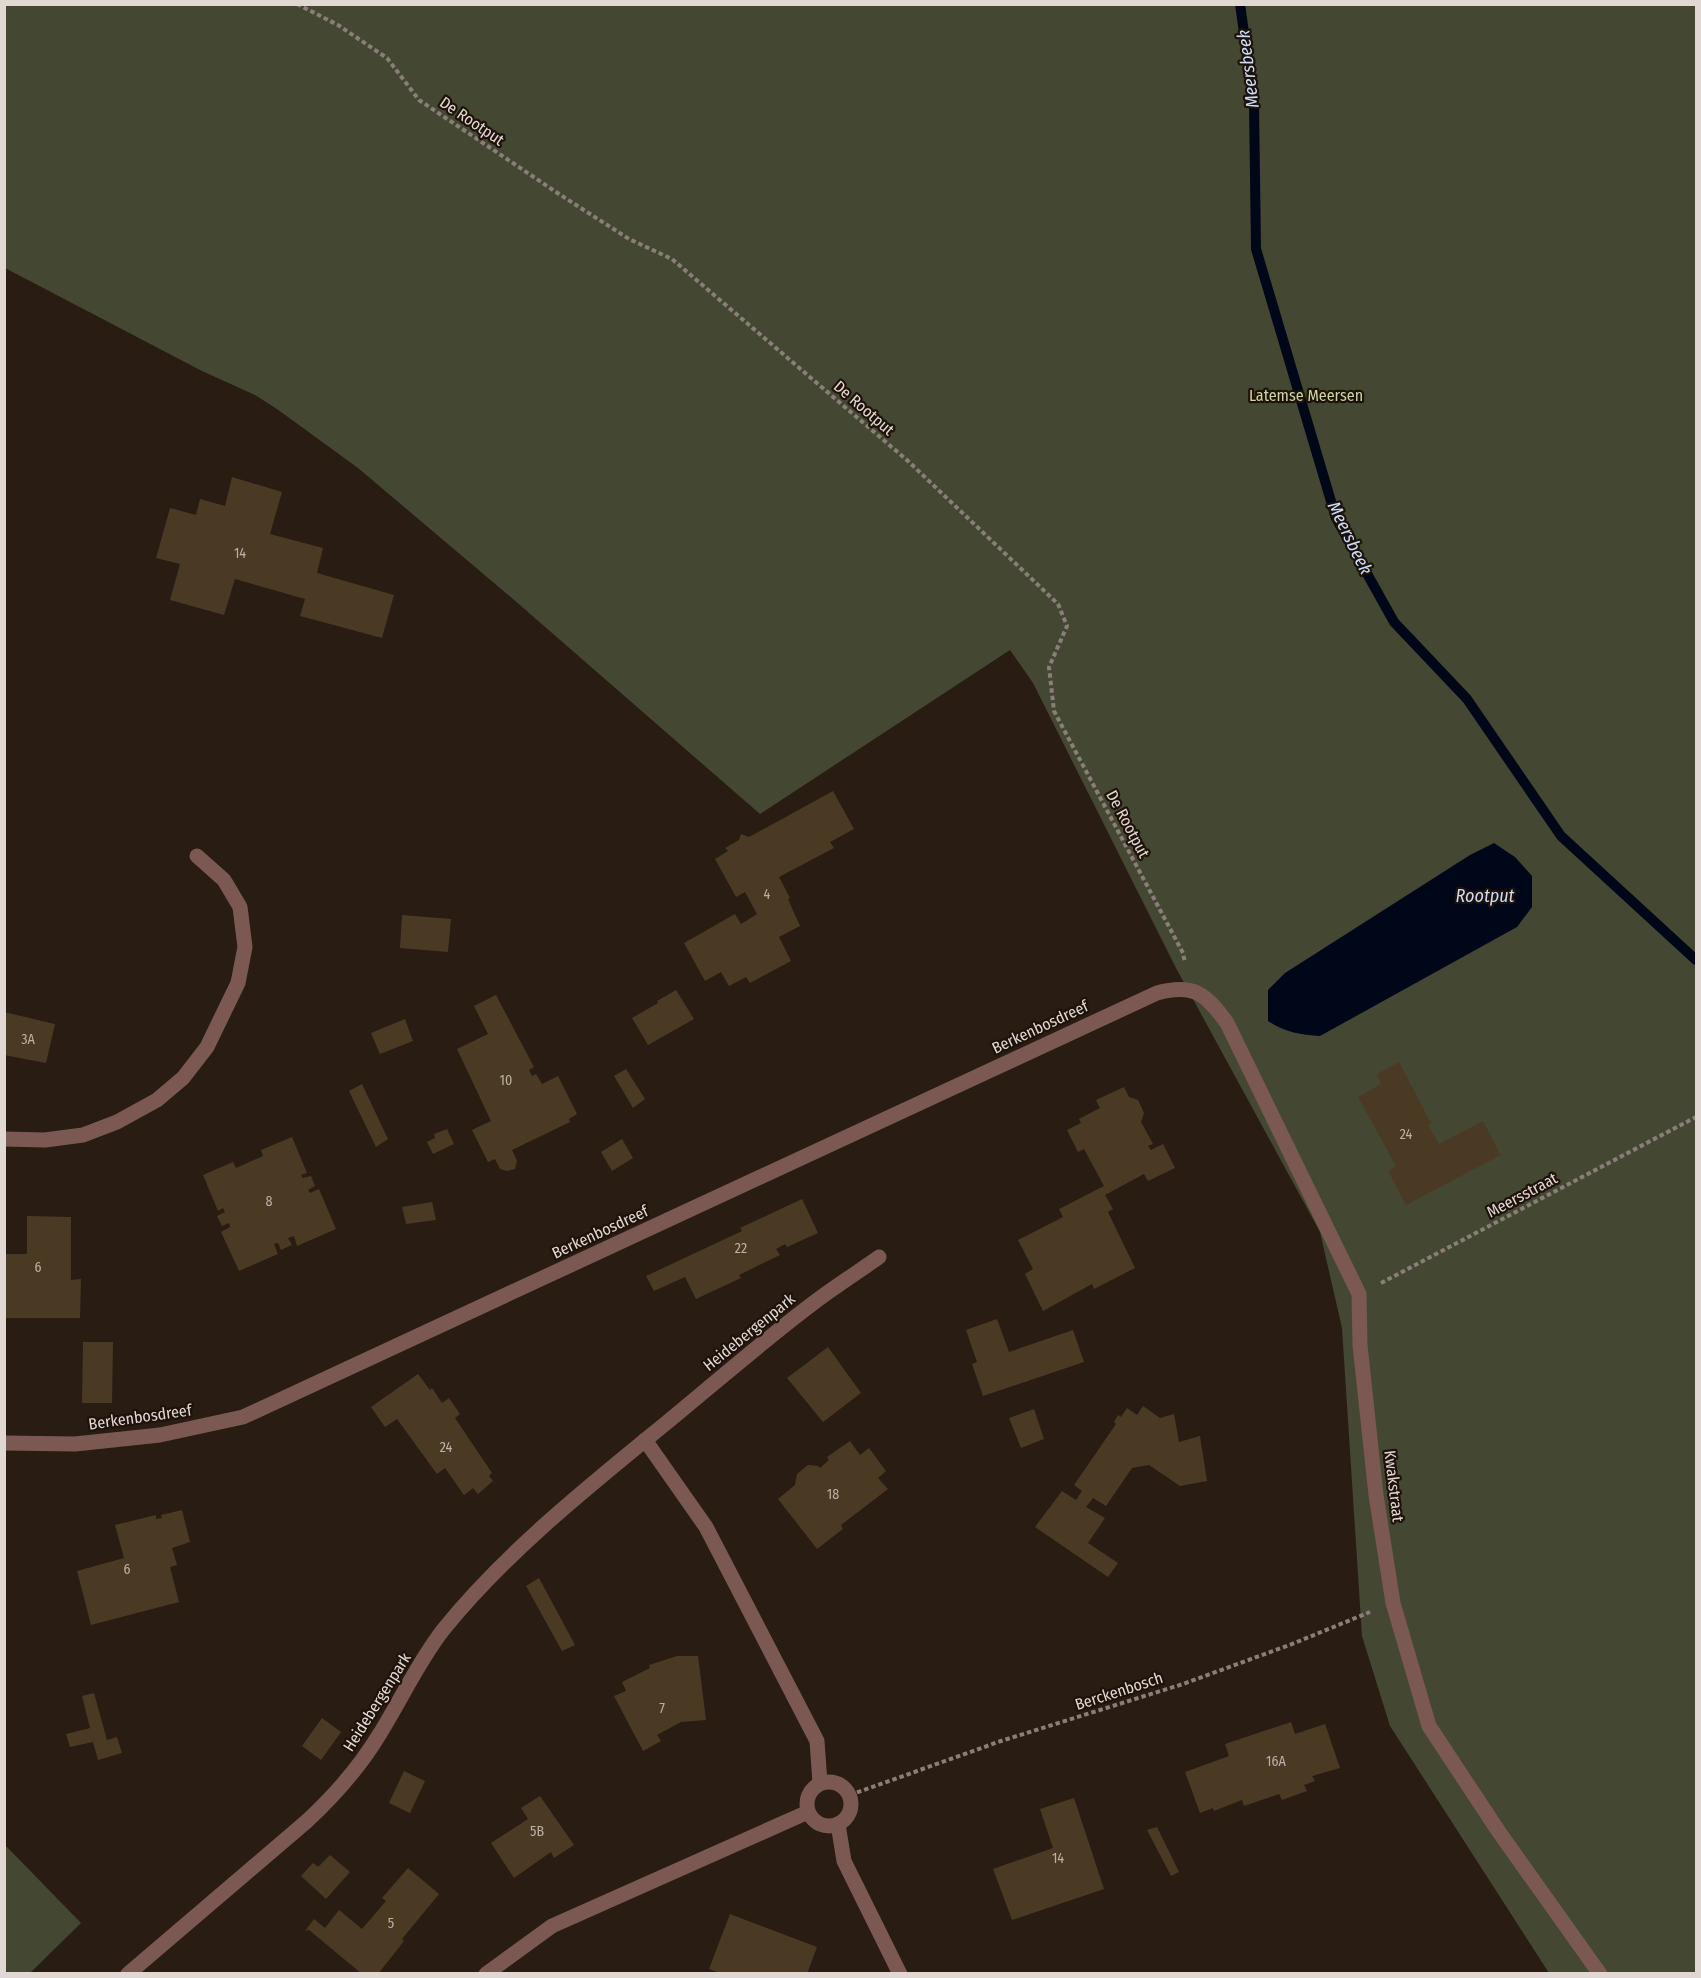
<svg xmlns="http://www.w3.org/2000/svg" width="1701" height="1978" font-family="'Fira Sans Condensed',sans-serif">
<style>
.green{fill:#444833}
.water{fill:#000719}
.lines{fill:none;stroke-linecap:round;stroke-linejoin:round}
.stream{stroke:#000719;stroke-width:10}
.building{fill:#4b3a23}
.path{stroke:#897f78;stroke-width:4;stroke-dasharray:4.5 3;stroke-linecap:butt}
.minor{stroke:#7b5952;stroke-width:15}
.labels{text-anchor:middle;dominant-baseline:central;stroke-width:4.5;stroke-linejoin:round;paint-order:stroke}
.number-label{font-size:14px;fill:#bcb0a7}
.street-label{font-size:16px;fill:#e1d8d3;stroke:#1e120a}
.park-label{font-size:16px;fill:#cbd6a0;stroke:#1e120a}
.water-label{font-size:18px;font-style:italic;fill:#cadef9;stroke:#1e120a}
</style>
<rect width="100%" height="100%" fill="#281c13"/>
<g class="green">
<polygon points="4,5 1696,5 1696,1973 1549,1973 1390,1726 1362,1636 1342,1328 1320,1232 1176,968 1033,683 1010,650 760,814 513,599 358,468 277,409 255,395 202,371 5,268"/>
<polygon points="5,1845 81,1923 30,1973 8,1973 5,1970"/>
</g>
<path class="water" d="M 1494,843 L 1515,857 L 1532,876 L 1532,907 L 1517,927 L 1320,1036 C 1300,1035 1285,1032 1268,1021 L 1268,990 L 1285,973 L 1470,855 Z"/>
<g class="lines">
<polyline class="stream" points="1240,4 1254,104 1256,249 1336,518 1394,622 1467,699 1561,836 1696,960"/>
</g>
<g class="building">
<polygon points="232,477 282,492 270,534 323,548 317,573 394,595 382,638 300,616 305,599 235,579 224,615 170,600 180,564 156,558 170,508 196,515 200,499 225,506"/>
<polygon points="833,791 854,829 830,842 834,848 779,877 790,898 788,899 800,926 779,937 791,961 750,983 746,977 729,986 721,972 705,981 684,943 735,914 741,924 757,914 745,892 736,897 715,859 728,851 725,848 739,840 741,834 749,837"/>
<polygon points="402,915 451,919 448,952 400,948"/>
<polygon points="676,990 694,1019 648,1045 632,1018 658,1003 657,1001"/>
<polygon points="496,995 534,1067 529,1070 532,1076 536,1074 542,1084 558,1076 577,1114 569,1119 570,1122 512,1150 517,1161 515,1169 507,1171 500,1169 495,1159 488,1162 472,1130 491,1121 457,1049 488,1034 474,1006"/>
<polygon points="4,1012 55,1024 46,1063 4,1055"/>
<polygon points="405,1019 413,1041 380,1054 371,1033"/>
<polygon points="1399,1062 1431,1123 1428,1125 1439,1144 1483,1121 1501,1155 1406,1205 1388,1171 1396,1166 1358,1097 1381,1084 1377,1074"/>
<polygon points="626,1069 645,1099 633,1108 614,1076"/>
<polygon points="362,1084 388,1139 376,1147 349,1091"/>
<polygon points="1124,1087 1129,1097 1138,1100 1144,1113 1141,1122 1153,1144 1148,1146 1151,1150 1163,1144 1175,1168 1148,1181 1144,1174 1105,1195 1113,1209 1108,1212 1135,1268 1094,1289 1092,1284 1043,1311 1025,1274 1033,1269 1018,1240 1063,1217 1059,1209 1104,1186 1084,1149 1078,1152 1067,1130 1081,1123 1079,1119 1100,1108 1096,1100"/>
<polygon points="447,1129 454,1144 433,1154 427,1142 435,1138 434,1134"/>
<polygon points="292,1137 307,1173 301,1175 303,1178 311,1176 315,1186 308,1190 310,1193 319,1189 336,1229 297,1246 294,1236 288,1238 292,1245 281,1250 278,1243 274,1244 278,1254 239,1271 221,1232 230,1227 229,1223 222,1226 217,1216 225,1212 223,1208 218,1211 203,1175 233,1162 236,1168 263,1156 261,1150"/>
<polygon points="622,1139 633,1158 612,1171 601,1152"/>
<polygon points="802,1199 818,1233 787,1247 785,1244 776,1249 780,1255 739,1275 741,1278 696,1299 685,1277 654,1291 646,1276 742,1231 740,1228"/>
<polygon points="432,1202 436,1220 406,1224 402,1207"/>
<polygon points="27,1216 71,1217 71,1280 81,1279 80,1318 4,1318 4,1254 27,1254"/>
<polygon points="997,1319 1009,1352 1073,1330 1084,1362 983,1396 972,1364 977,1362 966,1330"/>
<polygon points="83,1342 113,1342 112,1403 82,1403"/>
<polygon points="828,1347 861,1393 823,1422 787,1378"/>
<polygon points="418,1374 430,1390 432,1388 442,1403 449,1398 460,1414 455,1418 492,1473 489,1476 493,1481 478,1494 473,1488 464,1495 445,1468 437,1474 397,1419 385,1427 371,1407"/>
<polygon points="1143,1406 1160,1418 1174,1414 1179,1442 1200,1436 1207,1481 1180,1486 1149,1465 1132,1468 1106,1506 1093,1498 1086,1507 1105,1518 1088,1543 1118,1563 1108,1577 1035,1527 1062,1491 1076,1500 1082,1491 1074,1485 1116,1424 1114,1422 1118,1415 1121,1417 1127,1408 1137,1415"/>
<polygon points="1034,1409 1044,1439 1021,1448 1009,1418"/>
<polygon points="850,1441 860,1455 869,1448 886,1471 878,1478 888,1489 841,1525 843,1529 817,1549 778,1499 795,1485 797,1474 808,1465 818,1466 820,1468 829,1460 827,1457"/>
<polygon points="182,1510 190,1542 172,1548 177,1565 170,1567 179,1602 91,1625 77,1571 124,1558 115,1525 156,1515 156,1519 162,1518 161,1515"/>
<polygon points="539,1578 575,1645 562,1651 526,1586"/>
<polygon points="677,1656 698,1656 706,1720 681,1722 657,1735 661,1741 643,1751 614,1696 626,1691 622,1682 650,1668 649,1665"/>
<polygon points="94,1693 107,1740 117,1737 122,1753 98,1760 93,1742 70,1747 66,1734 90,1728 82,1696"/>
<polygon points="322,1718 341,1732 321,1760 302,1746"/>
<polygon points="1291,1722 1295,1734 1325,1724 1340,1768 1312,1776 1315,1781 1304,1785 1307,1791 1282,1800 1279,1794 1244,1806 1242,1800 1214,1811 1213,1808 1200,1813 1185,1772 1229,1756 1225,1744"/>
<polygon points="404,1771 425,1781 410,1813 389,1803"/>
<polygon points="540,1796 574,1845 554,1858 551,1852 514,1878 491,1843 528,1819 521,1808"/>
<polygon points="1074,1798 1104,1889 1012,1920 993,1869 1053,1848 1040,1809"/>
<polygon points="1157,1827 1179,1872 1171,1876 1147,1830"/>
<polygon points="330,1855 350,1872 326,1899 301,1876 313,1863 318,1867"/>
<polygon points="408,1868 439,1894 402,1939 404,1941 378,1974 362,1974 309,1930 305,1931 314,1919 325,1928 339,1910 362,1929 386,1901 382,1898"/>
<polygon points="730,1914 817,1947 807,1974 723,1974 709,1969"/>
</g>
<g class="lines">
<g class="path">
<polyline points="297,4 338,25 387,58 419,100 559,194 629,239 672,259 908,461 1058,604 1067,626 1049,667 1054,711 1183,953 1185,963"/>
<polyline points="1381,1283 1696,1117"/>
<polyline points="850,1795 1001,1741 1183,1684 1292,1644 1370,1612"/>
</g>
<g class="minor">
<polyline points="4,1139 45,1140 83,1135 117,1122 157,1100 183,1078 207,1047 238,983 245,947 240,907 224,880 197,856"/>
<polyline points="645,1440 706,1527 817,1741 820,1783"/>
<path d="M 4,1443 L 75,1444 L 160,1435 L 243,1417 L 1157,993 C 1194,983 1206,994 1227,1023 L 1359,1294 L 1360,1345 L 1376,1495 L 1393,1603 L 1429,1726 L 1499,1832 L 1600,1974"/>
<circle cx="829" cy="1804" r="22"/>
<polyline points="838,1824 844,1861 900,1974"/>
<path d="M 128,1974 L 307,1821 C 335,1795 359,1768 379,1735 C 401,1700 418,1662 443,1630 C 505,1553 589,1486 665,1424 C 715,1383 764,1340 816,1301 C 836,1286 858,1272 879,1257"/>
<polyline points="486,1974 552,1926 808,1812"/>
</g>
</g>
<g class="labels">
<g class="number-label">
<text x="240" y="553">14</text>
<text x="767" y="894">4</text>
<text x="28" y="1039">3A</text>
<text x="506" y="1080">10</text>
<text x="1406" y="1134">24</text>
<text x="269" y="1201">8</text>
<text x="741" y="1248">22</text>
<text x="38" y="1267">6</text>
<text x="446" y="1447">24</text>
<text x="833" y="1494">18</text>
<text x="127" y="1569">6</text>
<text x="662" y="1708">7</text>
<text x="1276" y="1761">16A</text>
<text x="537" y="1831">5B</text>
<text x="1058" y="1858">14</text>
<text x="391" y="1923">5</text>
</g>
<g class="street-label">
<text transform="translate(472 121) rotate(34)">De Rootput</text>
<text transform="translate(864 408) rotate(41)">De Rootput</text>
<text transform="translate(1128 824) rotate(62)">De Rootput</text>
<text transform="translate(1040 1027) rotate(-25)">Berkenbosdreef</text>
<text transform="translate(1522 1195) rotate(-28)">Meersstraat</text>
<text transform="translate(600 1232) rotate(-25)">Berkenbosdreef</text>
<text transform="translate(749 1332) rotate(-39)">Heidebergenpark</text>
<text transform="translate(140 1417) rotate(-8)">Berkenbosdreef</text>
<text transform="translate(1394 1486) rotate(83)">Kwakstraat</text>
<text transform="translate(1119 1691) rotate(-18)">Berckenbosch</text>
<text transform="translate(377 1702) rotate(-58)">Heidebergenpark</text>
</g>
<g class="park-label">
<text x="1306" y="395">Latemse Meersen</text>
</g>
<g class="water-label">
<text transform="translate(1248 69) rotate(-97)">Meersbeek</text>
<text transform="translate(1350 538) rotate(64)">Meersbeek</text>
<text x="1485" y="896">Rootput</text>
</g>
</g>
<rect width="1701" height="1978" fill="none" stroke="#e1d8d3" stroke-width="12"/>
</svg>
